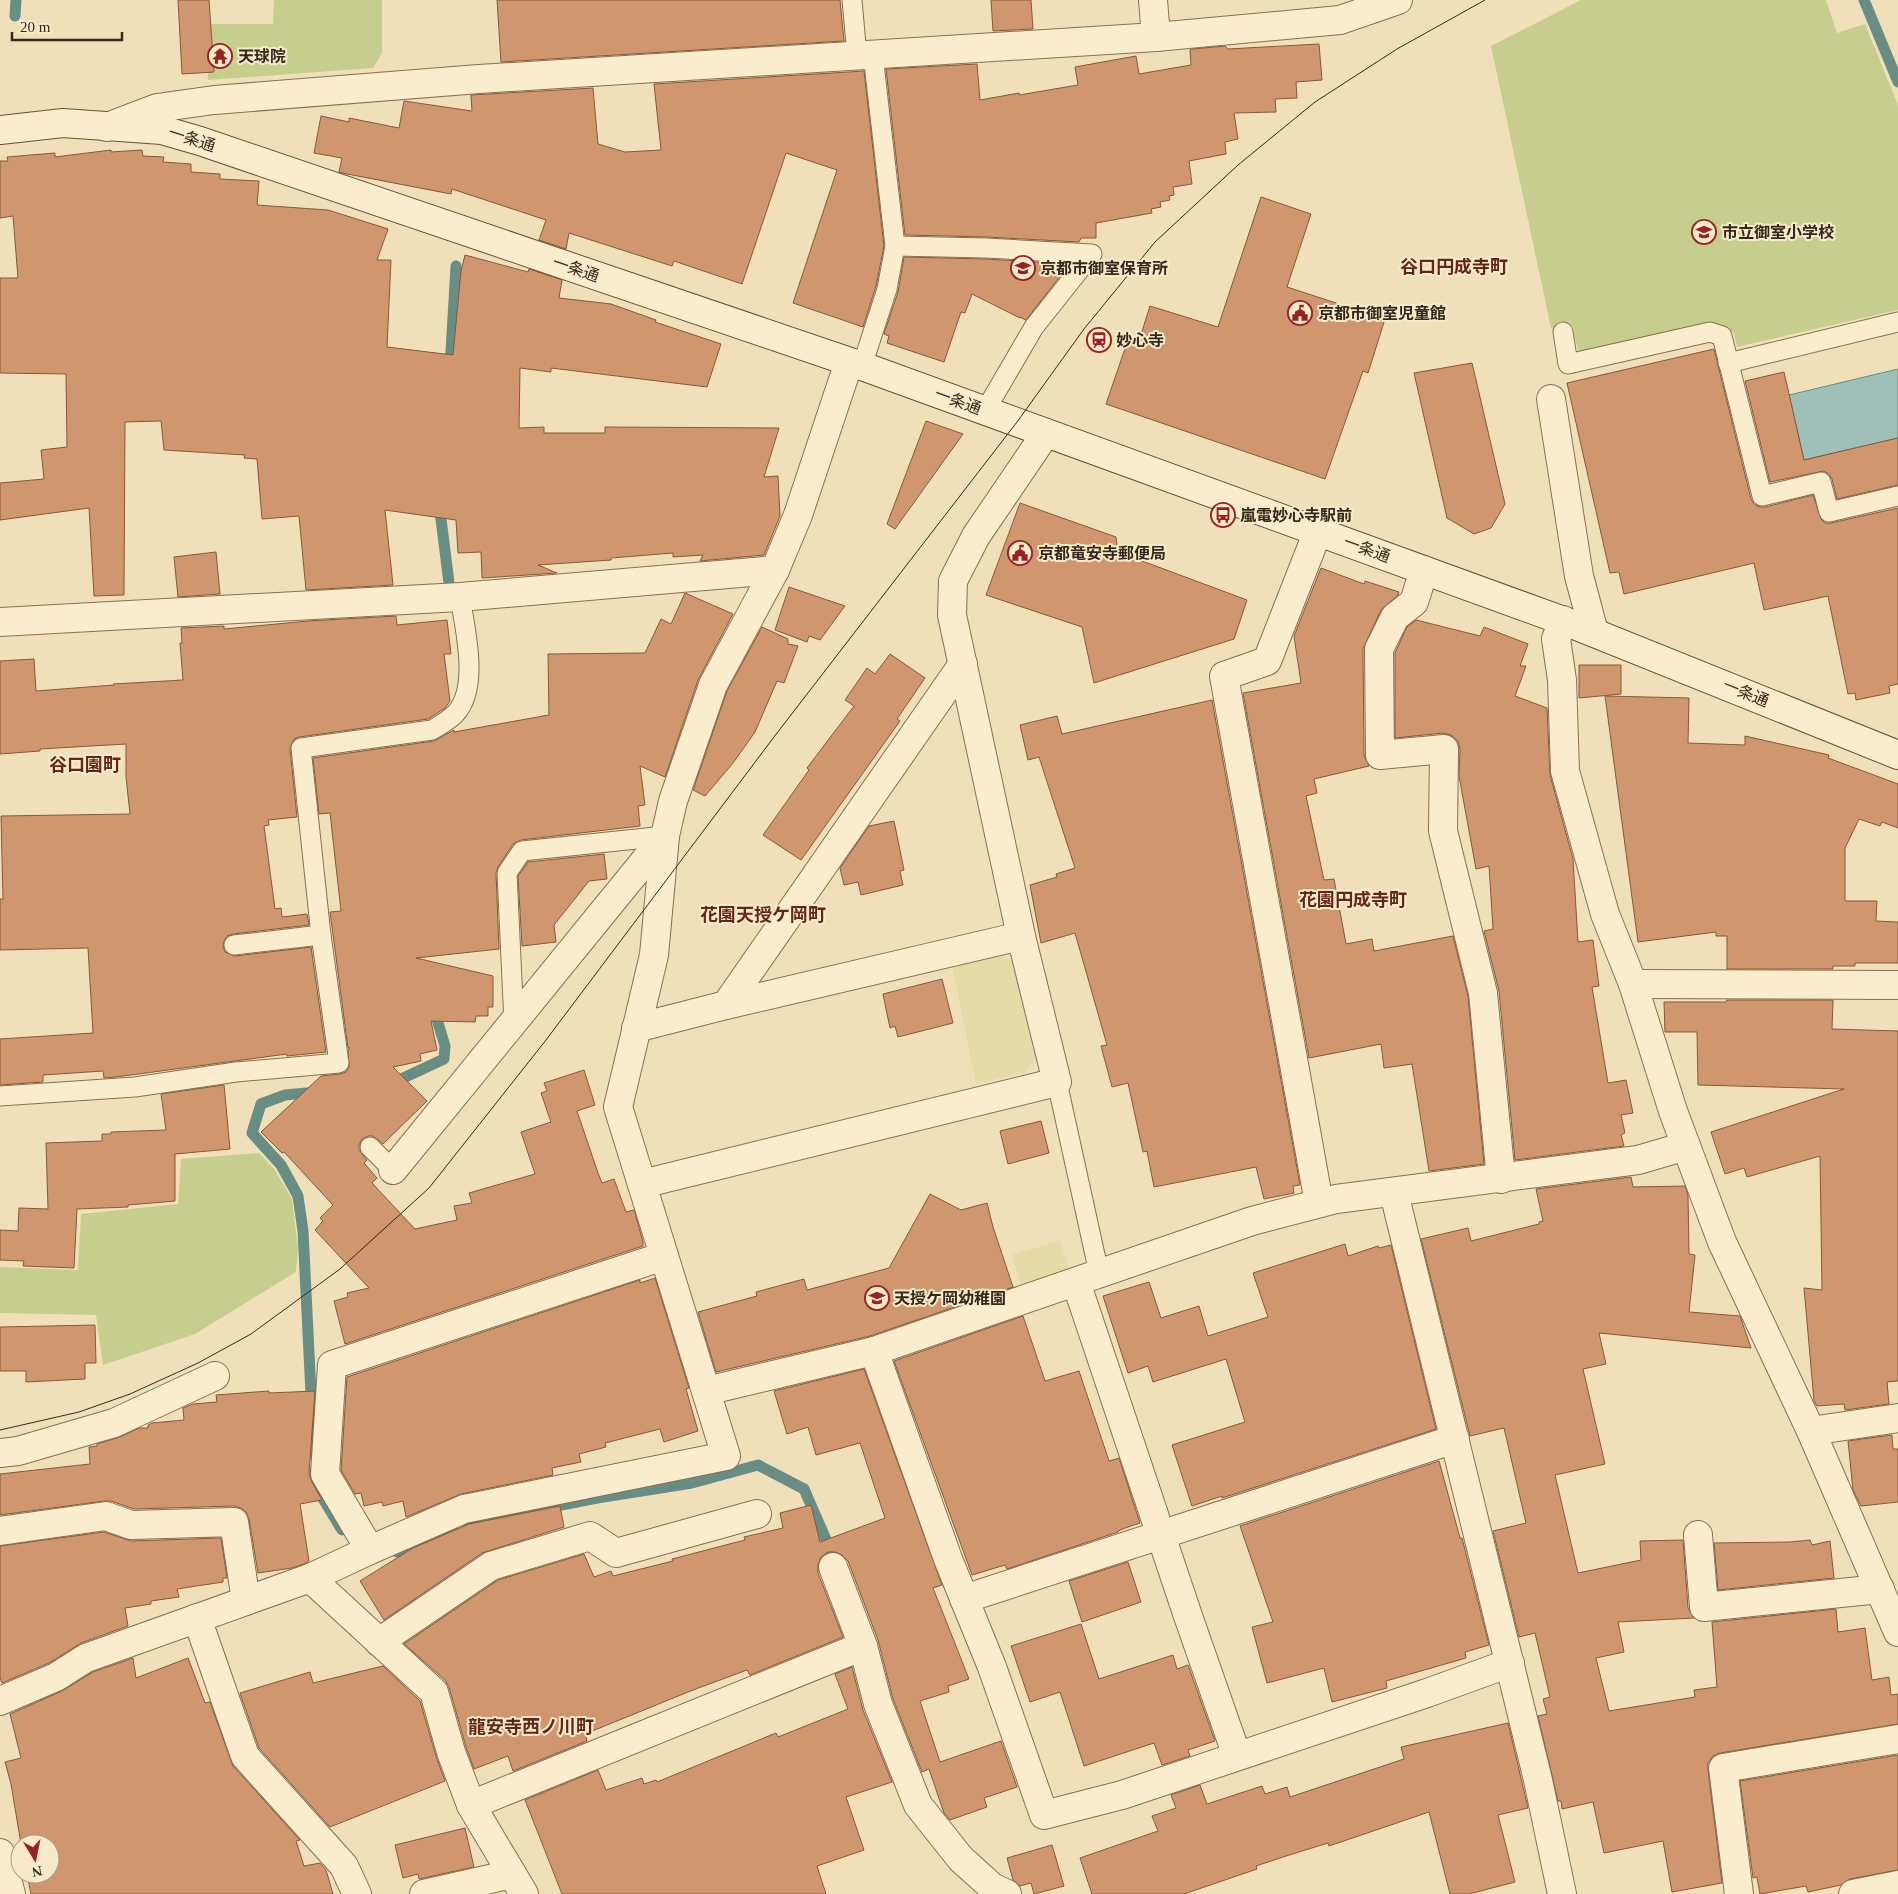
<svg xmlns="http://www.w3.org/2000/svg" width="1898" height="1894" font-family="'Times New Roman','Noto Sans JP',serif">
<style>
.farmland{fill:#e5dba7}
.green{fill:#c6ce8e}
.water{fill:#9fc0b6;stroke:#678d84}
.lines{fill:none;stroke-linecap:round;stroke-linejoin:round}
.stream{stroke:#678d84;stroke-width:11}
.building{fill:#d0976e;stroke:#875839}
.lane-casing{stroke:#876f54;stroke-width:21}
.street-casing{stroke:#876f54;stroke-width:30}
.secondary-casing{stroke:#685038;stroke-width:30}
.lane{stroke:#faedce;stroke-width:19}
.street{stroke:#faedce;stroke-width:28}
.secondary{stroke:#faedce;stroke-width:28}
.tram{stroke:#35271a;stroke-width:1}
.labels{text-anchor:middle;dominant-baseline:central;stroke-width:4;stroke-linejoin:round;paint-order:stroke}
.poi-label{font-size:16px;font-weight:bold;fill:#35271a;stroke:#f7eaca;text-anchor:start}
.street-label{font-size:16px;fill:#35271a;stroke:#f7eaca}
.neighbourhood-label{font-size:18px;font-weight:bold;fill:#642717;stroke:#f7eaca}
</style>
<rect width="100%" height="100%" fill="#f0e0ba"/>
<g class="farmland">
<polygon points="999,951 1015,964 1037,1055 1026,1072 976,1084 952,965"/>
<polygon points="1060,1240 1070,1274 1022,1289 1012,1255"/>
</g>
<g class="green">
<polygon points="274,0 382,0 382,53 373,68 208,80 206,24 273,24"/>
<polygon points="1581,0 1826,0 1837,33 1865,24 1898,105 1898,310 1737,347 1734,333 1716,323 1579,353 1571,324 1551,328 1491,46"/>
<polygon points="259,1153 274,1169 292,1199 298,1248 296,1272 195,1334 103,1365 96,1315 0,1313 0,1267 78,1270 81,1214 178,1204 181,1159"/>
</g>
<polygon class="water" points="1898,369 1898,438 1804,460 1789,395"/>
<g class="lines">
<g class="stream">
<polyline points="1864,0 1898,82"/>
<polyline points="15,16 16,0"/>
<polyline points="450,368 456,266"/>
<polyline points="439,503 449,583"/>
<polyline points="389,1082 399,1080 444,1059 445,1046 433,1006"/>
<polyline points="314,1455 303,1231 298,1196 281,1165 252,1133 261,1104 285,1095 317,1092"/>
<polyline points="315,1471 316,1487 342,1530"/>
<polyline points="468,1526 486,1520 597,1498 692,1483 758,1465 804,1489 838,1567"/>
<polyline points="397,1552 453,1532"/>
</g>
</g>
<g class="building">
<polygon points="178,0 209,0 214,72 182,74"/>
<polygon points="497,0 840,0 844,41 501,62"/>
<polygon points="991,0 1031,0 1033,29 993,31"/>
<polygon points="1319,44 1322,80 1296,82 1297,98 1275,99 1276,112 1234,113 1238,139 1225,142 1226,154 1189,161 1192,184 1173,187 1174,195 1169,196 1170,200 1160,202 1161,207 1151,209 1152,213 1096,223 1096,238 1081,238 1079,242 987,237 905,235 886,69 977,64 980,100 1019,93 1019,95 1078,85 1075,67 1136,56 1139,74 1191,65 1190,50 1192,49 1225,46 1228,49"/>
<polygon points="864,71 884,246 876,286 863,327 793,303 837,170 786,153 742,284 674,261 672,266 569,233 566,249 539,240 546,220 452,189 451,194 342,173 339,172 342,158 314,153 321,116 349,122 349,118 399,128 404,101 472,111 471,95 593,88 598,144 625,152 661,150 654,84"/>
<polygon points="111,150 111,152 142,150 143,156 164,157 163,162 191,164 191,172 220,174 220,179 259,181 257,205 328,210 388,229 377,260 391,260 387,347 453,355 461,271 465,255 528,272 529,269 562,280 559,298 611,304 656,320 655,322 721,344 707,387 551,368 551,372 520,368 519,428 544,427 544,433 605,433 605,427 779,428 764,477 778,476 780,516 764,555 700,561 703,555 673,557 673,553 611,558 611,560 538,565 557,573 482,578 481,552 458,553 456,520 385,510 393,585 306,590 299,516 262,519 257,459 244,458 245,455 164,450 161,421 125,422 124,595 94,596 89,508 0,520 0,483 44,479 41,450 67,447 66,374 0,373 0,278 18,278 13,216 0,218 0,161 8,161 7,157 55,153 55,157"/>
<polygon points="1261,197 1311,214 1287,287 1385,319 1368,373 1363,371 1325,479 1106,404 1128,340 1138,344 1150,306 1218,327"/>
<polygon points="904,257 986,259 1068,264 1064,271 1026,320 1020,317 1020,318 972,294 965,313 961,312 944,362 887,343 889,336 884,334 898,292"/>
<polygon points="1714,349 1751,499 1754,504 1759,507 1765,507 1813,495 1821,519 1825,523 1831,523 1898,508 1898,684 1889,686 1890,693 1856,700 1855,693 1848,694 1828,596 1764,610 1754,563 1624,594 1619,572 1610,573 1567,383"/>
<polygon points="1472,363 1505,504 1491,528 1474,534 1447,518 1414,373"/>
<polygon points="1784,372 1804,460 1898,438 1898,485 1837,499 1832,479 1829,474 1824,471 1770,482 1745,381"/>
<polygon points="926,421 963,434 895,529 887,524"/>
<polygon points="1020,503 1116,537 1118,552 1247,600 1234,639 1094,683 1082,627 986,595"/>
<polygon points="216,552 220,594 178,597 174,557"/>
<polygon points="1321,568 1364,584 1365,581 1399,592 1398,595 1381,610 1363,649 1364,755 1369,766 1314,779 1317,793 1306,796 1324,880 1334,879 1346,944 1372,939 1374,951 1453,936 1468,996 1484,1164 1429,1171 1412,1064 1384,1068 1381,1044 1309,1058 1243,693 1301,683 1294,636"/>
<polygon points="789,587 845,606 820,640 809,636 807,642 775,630"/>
<polygon points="685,593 733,614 698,680 665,777 640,766 645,805 638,806 640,826 521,840 513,844 498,867 496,873 499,949 416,958 493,976 493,1007 488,1007 488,1016 476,1016 475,1022 431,1021 437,1050 420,1054 421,1061 393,1067 427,1101 383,1144 373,1136 368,1136 362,1139 359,1145 359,1150 367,1160 364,1163 377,1178 372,1183 415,1229 457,1220 454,1206 472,1203 469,1193 535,1174 521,1132 551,1122 541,1093 547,1091 544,1083 584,1070 595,1105 577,1111 598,1173 602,1183 614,1179 626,1212 634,1210 643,1242 643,1246 345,1344 334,1301 348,1297 347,1293 369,1288 315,1230 323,1221 320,1218 333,1205 284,1152 282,1153 261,1132 321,1076 340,1074 346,1072 349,1067 348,1050 350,1048 348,1048 330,912 341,911 330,813 319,814 313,758 434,741 454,730 454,732 549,715 548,654 645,653 661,619 671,624"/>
<polygon points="396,616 397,625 447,620 451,654 444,654 450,701 445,708 428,719 299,737 294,739 290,749 297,817 268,820 269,825 264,826 275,909 281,908 282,917 307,914 309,925 233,934 227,936 224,941 223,947 225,952 235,956 311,947 326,1052 287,1056 287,1054 116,1077 104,1078 103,1071 43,1075 43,1082 0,1085 0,1039 93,1033 88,948 0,950 0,899 3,899 1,816 130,814 126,777 126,744 40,749 40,751 0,754 0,661 34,659 36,691 114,685 113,684 183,680 180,643 182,643 181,628 224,626 224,629 308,621"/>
<polygon points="1416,620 1480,636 1484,627 1528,644 1520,666 1526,666 1515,696 1547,708 1550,775 1573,859 1578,942 1593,940 1599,986 1592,987 1608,1083 1626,1080 1633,1113 1621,1115 1625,1133 1621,1135 1624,1146 1515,1160 1499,991 1484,931 1493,929 1489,866 1476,869 1459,776 1460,749 1458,741 1451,735 1443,733 1395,738 1395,653 1407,627"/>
<polygon points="762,627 788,639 788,644 798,646 784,683 777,681 755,732 733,763 705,796 693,790 727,691"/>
<polygon points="890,654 925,678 897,719 900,721 801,860 763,835 809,770 807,768 854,706 845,700 867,668 875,674"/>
<polygon points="1579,665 1621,665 1621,694 1579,698"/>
<polygon points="1605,696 1689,698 1688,743 1745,745 1745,736 1829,755 1828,758 1898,784 1898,828 1882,822 1880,826 1859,819 1845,848 1845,901 1877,901 1876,921 1898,922 1898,963 1855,963 1855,966 1833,966 1833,969 1727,969 1727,936 1716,936 1716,932 1638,942"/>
<polygon points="1212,700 1300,1185 1293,1186 1294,1193 1264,1199 1256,1167 1154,1187 1147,1151 1143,1152 1128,1083 1112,1087 1101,1046 1107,1045 1075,933 1041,943 1030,885 1057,877 1056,874 1075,868 1039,757 1028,760 1020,725 1057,716 1062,734"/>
<polygon points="894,821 904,870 900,871 903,885 861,895 858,882 844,885 840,868 869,826"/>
<polygon points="604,854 607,879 589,881 554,925 556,942 522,946 518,876 528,862"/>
<polygon points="942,979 953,1023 898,1037 895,1026 890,1028 883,994"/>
<polygon points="1727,1000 1833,1000 1832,1029 1898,1031 1898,1381 1887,1382 1889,1404 1845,1410 1844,1404 1817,1406 1814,1401 1804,1288 1822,1290 1820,1156 1747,1177 1744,1168 1725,1174 1711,1132 1844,1089 1698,1085 1697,1032 1665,1032 1664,1002 1726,1002"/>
<polygon points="224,1085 230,1149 175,1154 175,1201 128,1205 128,1207 77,1209 74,1268 23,1266 24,1261 0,1260 0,1230 18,1231 19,1208 48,1209 46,1143 102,1141 102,1134 111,1134 111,1132 166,1130 161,1094"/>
<polygon points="1041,1121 1049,1153 1008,1164 1000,1131"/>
<polygon points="1631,1177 1633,1187 1685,1186 1688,1195 1689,1254 1695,1255 1689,1312 1740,1316 1751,1348 1599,1333 1606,1364 1583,1369 1605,1464 1555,1475 1578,1573 1641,1560 1640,1541 1683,1540 1688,1608 1694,1618 1618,1622 1624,1652 1596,1658 1609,1711 1695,1697 1694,1690 1717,1687 1712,1622 1836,1609 1838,1632 1865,1628 1872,1680 1889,1677 1891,1695 1898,1694 1898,1724 1720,1753 1713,1756 1708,1763 1708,1770 1722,1883 1672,1892 1663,1841 1604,1853 1593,1802 1562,1809 1561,1801 1558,1801 1538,1716 1547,1714 1543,1699 1550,1697 1535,1633 1519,1637 1493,1531 1526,1523 1504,1428 1470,1436 1421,1239 1468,1228 1471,1241 1539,1224 1539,1222 1543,1221 1536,1189"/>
<polygon points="930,1194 961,1210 987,1203 993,1227 1013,1287 870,1336 716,1372 698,1312 757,1296 756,1292 804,1279 807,1290 889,1268"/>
<polygon points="1345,1244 1348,1256 1378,1246 1379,1248 1391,1245 1436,1429 1222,1498 1222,1496 1192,1506 1172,1445 1245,1422 1226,1359 1153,1382 1148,1366 1128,1373 1103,1296 1149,1282 1161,1318 1199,1306 1208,1336 1268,1317 1253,1273"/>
<polygon points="655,1278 689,1388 686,1389 698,1431 664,1442 660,1429 605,1443 606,1447 579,1454 581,1462 552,1468 553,1475 461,1494 406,1517 403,1501 383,1506 382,1502 364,1506 361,1493 355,1494 341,1470 347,1377 640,1280 640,1283"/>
<polygon points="1023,1316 1045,1381 1079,1371 1109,1461 1119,1458 1140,1523 1125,1528 1118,1531 1118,1532 1007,1569 1005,1565 972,1575 894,1361"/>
<polygon points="95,1325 96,1363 85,1363 85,1379 26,1382 26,1371 0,1371 0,1327"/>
<polygon points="864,1369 942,1585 933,1588 969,1679 948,1686 949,1692 920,1701 940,1762 1001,1741 1017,1787 984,1798 987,1807 950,1820 944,1813 929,1769 922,1772 893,1699 878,1640 848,1561 842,1555 835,1552 828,1552 821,1557 818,1565 818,1573 843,1637 750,1675 747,1670 693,1690 585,1734 587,1741 513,1771 508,1756 474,1769 466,1747 449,1687 445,1680 404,1644 498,1580 584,1554 594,1577 611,1571 613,1576 673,1561 672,1559 745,1540 744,1537 783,1528 780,1513 811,1505 820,1542 885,1518 860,1443 816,1455 808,1427 787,1434 774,1391"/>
<polygon points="269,1391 269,1393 315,1391 309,1474 312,1482 322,1500 300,1504 309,1561 304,1564 292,1568 258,1573 249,1519 246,1512 241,1508 234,1506 134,1509 111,1501 104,1501 0,1515 0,1474 90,1464 89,1447 97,1446 97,1444 120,1437 139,1428 148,1428 148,1425 152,1423 184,1420 183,1408 193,1404 217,1402 216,1395"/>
<polygon points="1892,1435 1893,1449 1898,1449 1898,1502 1861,1506 1853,1490 1848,1441"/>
<polygon points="1439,1461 1460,1538 1462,1538 1489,1645 1465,1652 1466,1658 1386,1681 1387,1688 1332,1702 1324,1668 1267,1683 1252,1627 1273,1622 1240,1526"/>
<polygon points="560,1506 564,1527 482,1553 384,1620 360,1581 413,1548 469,1524"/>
<polygon points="104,1532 131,1541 221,1538 227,1578 223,1578 223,1582 177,1589 179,1597 151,1601 151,1604 125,1608 128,1626 81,1643 49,1663 2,1683 0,1678 0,1546"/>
<polygon points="1810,1540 1812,1545 1830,1541 1834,1578 1718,1590 1714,1543 1790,1542"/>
<polygon points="1128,1562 1141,1602 1082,1622 1069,1581"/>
<polygon points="1081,1624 1099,1679 1173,1655 1177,1669 1188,1665 1215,1741 1188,1750 1190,1756 1162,1765 1154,1743 1084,1766 1060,1692 1030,1702 1011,1646"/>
<polygon points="133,1658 136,1678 188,1658 205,1703 210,1702 233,1766 300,1840 296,1841 304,1866 320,1863 326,1870 333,1894 31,1894 27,1874 50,1874 50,1844 21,1844 11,1784 5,1762 21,1758 10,1714 62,1691 93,1672"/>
<polygon points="383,1666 420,1701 436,1756 445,1781 330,1827 259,1748 240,1693 310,1672 313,1683"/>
<polygon points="852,1667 863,1710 892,1782 846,1797 864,1850 817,1866 826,1894 562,1894 525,1800 598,1770 606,1790 642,1778 644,1784 656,1780 657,1782 776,1733 778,1737 848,1709 835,1674"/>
<polygon points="1508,1723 1528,1808 1498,1815 1515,1882 1469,1894 1450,1894 1429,1812 1329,1846 1328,1843 1286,1856 1256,1866 1257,1869 1184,1894 1092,1894 1080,1858 1158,1831 1152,1816 1176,1808 1171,1795 1200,1785 1207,1804 1262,1786 1265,1794 1287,1787 1290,1797 1404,1759 1401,1747"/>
<polygon points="1898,1755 1898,1870 1850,1879 1841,1885 1808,1892 1806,1886 1760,1894 1757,1877 1753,1878 1740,1781"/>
<polygon points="465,1828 474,1867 419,1879 418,1874 403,1878 395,1845"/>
<polygon points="1052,1845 1064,1886 1034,1894 1031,1883 1020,1886 1013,1880 1007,1858"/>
</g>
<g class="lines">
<defs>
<g id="lane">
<polyline points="852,0 857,56"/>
<polyline points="895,246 986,248 1092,254 1034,327 985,411"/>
<polyline points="1563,332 1568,364 1710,332 1722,336 1762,496 1821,482 1829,512 1898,496"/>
<polyline points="1728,363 1898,322"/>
<polyline points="862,366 887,289 895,246 873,55"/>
<polyline points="234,945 321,935"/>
<polyline points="514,1023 507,873 522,851 665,836"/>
<polyline points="1057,1082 1099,1273"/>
<path d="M 0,1096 L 135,1087 L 236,1072 L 339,1063 L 321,935 L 301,748 L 432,730 C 440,725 448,721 455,714 C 480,688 465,629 460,597"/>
<polyline points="370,1147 393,1170"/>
</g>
<g id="street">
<polyline points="1153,0 1156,37"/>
<polyline points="107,127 157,108 214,100 479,79 1156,37 1340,20 1398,0"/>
<polyline points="1551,399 1579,576 1594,632"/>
<polyline points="1318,531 1267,661 1224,676 1319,1203"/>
<polyline points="1424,570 1414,602 1395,617 1379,649 1380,755 1444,749 1443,831 1483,993 1501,1179"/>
<polyline points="1563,620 1556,639 1562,680 1565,771 1605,914 1633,984 1673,1111 1722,1242 1811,1431 1898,1632"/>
<polyline points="0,622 460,597 775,570"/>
<polyline points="1633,984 1898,985"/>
<polyline points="726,1005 963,664"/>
<polyline points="636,1028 726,1005 1021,936"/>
<polyline points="393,1170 665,836"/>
<polyline points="642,1184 1057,1082 1021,936 952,615 953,581 976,536 1046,433"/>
<polyline points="1394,1193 1538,1780 1562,1894"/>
<polyline points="1076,1282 1188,1616 1237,1756"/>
<polyline points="874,1351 948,1559 992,1667 1044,1815 1122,1795 1427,1693 1510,1663"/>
<polyline points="706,1391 874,1351 1252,1221 1336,1199 1638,1160 1686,1146"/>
<polyline points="1811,1431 1898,1418"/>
<polyline points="0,1453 18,1451 114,1423 215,1376"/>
<polyline points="0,1531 106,1516 131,1525 234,1522 246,1601"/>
<polyline points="1698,1535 1704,1607 1880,1589"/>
<polyline points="370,1550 325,1474 332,1365 664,1256"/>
<polyline points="833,1567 863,1646 878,1704 918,1805 961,1859 992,1887 1007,1894"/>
<polyline points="310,1578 434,1692 451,1752 471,1805 524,1894"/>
<polyline points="964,1599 1455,1439"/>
<polyline points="197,1618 245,1756 344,1866 357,1894"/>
<polyline points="379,1642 491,1566 590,1536 616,1553 757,1514"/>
<polyline points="0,1701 56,1677 86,1658 310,1578 370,1550 464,1509 726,1456 618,1107 654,955 665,836 673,801 713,685 775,570 798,515 849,362"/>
<polyline points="471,1805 863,1646"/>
<polyline points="0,1853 11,1894"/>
<polyline points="424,1894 512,1874"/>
<polyline points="1739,1894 1723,1768 1898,1739"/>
<polyline points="1853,1894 1898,1885"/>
</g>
<polyline id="secondary" points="0,130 63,123 162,130 200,141 862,366 1572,624 1898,755"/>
</defs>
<use href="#lane" class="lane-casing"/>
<use href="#street" class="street-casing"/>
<use href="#secondary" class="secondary-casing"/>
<use href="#lane" class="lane"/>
<use href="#street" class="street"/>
<use href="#secondary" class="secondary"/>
<polyline class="tram" points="0,1430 79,1412 130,1394 198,1363 251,1334 340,1269 429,1188 546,1040 777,733 1017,422 1084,329 1155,242 1238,165 1315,102 1397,49 1485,0"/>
</g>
<defs>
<symbol id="temple-ring" viewBox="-11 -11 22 22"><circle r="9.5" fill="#f7eaca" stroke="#992122" stroke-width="1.5"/><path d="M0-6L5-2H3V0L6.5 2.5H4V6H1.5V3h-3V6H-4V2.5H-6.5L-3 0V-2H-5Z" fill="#992122"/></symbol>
<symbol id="school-ring" viewBox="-11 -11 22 22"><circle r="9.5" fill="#f7eaca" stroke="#992122" stroke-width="1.5"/><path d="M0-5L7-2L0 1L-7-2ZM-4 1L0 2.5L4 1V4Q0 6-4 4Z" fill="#992122"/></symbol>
<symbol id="civic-ring" viewBox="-11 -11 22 22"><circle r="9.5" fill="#f7eaca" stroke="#992122" stroke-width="1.5"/><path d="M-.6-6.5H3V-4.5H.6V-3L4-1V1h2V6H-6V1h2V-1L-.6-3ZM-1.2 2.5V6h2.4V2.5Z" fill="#992122"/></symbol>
<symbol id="station-ring" viewBox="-11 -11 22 22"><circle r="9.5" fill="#f7eaca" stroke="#992122" stroke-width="1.5"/><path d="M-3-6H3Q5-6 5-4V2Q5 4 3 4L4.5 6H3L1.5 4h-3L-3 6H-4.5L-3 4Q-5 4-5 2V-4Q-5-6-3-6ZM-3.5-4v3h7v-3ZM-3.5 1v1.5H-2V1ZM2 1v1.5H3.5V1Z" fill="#992122"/></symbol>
<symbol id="bus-ring" viewBox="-11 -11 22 22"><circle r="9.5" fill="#f7eaca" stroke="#992122" stroke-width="1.5"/><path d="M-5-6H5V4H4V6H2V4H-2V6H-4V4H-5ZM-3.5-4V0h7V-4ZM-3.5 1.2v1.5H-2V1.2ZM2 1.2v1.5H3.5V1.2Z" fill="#992122"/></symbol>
</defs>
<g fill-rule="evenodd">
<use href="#temple-ring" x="206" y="42" width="28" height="28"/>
<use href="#school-ring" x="1690" y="218" width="28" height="28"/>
<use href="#school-ring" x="1009" y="254" width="28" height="28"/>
<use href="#civic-ring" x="1286" y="299" width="28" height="28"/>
<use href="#station-ring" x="1085" y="326" width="28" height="28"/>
<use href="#bus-ring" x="1209" y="501" width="28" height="28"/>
<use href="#civic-ring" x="1006" y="539" width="28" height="28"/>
<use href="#school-ring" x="863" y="1284" width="28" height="28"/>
</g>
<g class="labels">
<g class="poi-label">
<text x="238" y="56">天球院</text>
<text x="1722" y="232">市立御室小学校</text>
<text x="1040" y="268">京都市御室保育所</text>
<text x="1318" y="313">京都市御室児童館</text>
<text x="1116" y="340">妙心寺</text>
<text x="1240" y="515">嵐電妙心寺駅前</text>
<text x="1038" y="553">京都竜安寺郵便局</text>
<text x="894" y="1298">天授ケ岡幼稚園</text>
</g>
<g class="street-label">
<text transform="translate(192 139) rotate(18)">一条通</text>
<text transform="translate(576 269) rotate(19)">一条通</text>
<text transform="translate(958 401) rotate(20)">一条通</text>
<text transform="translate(1367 549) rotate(20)">一条通</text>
<text transform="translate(1746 693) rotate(22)">一条通</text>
</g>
<g class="neighbourhood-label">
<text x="1454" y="267">谷口円成寺町</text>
<text x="85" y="765">谷口園町</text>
<text x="1353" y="900">花園円成寺町</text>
<text x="763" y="915">花園天授ケ岡町</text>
<text x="531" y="1727">龍安寺西ノ川町</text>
</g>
</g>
<g transform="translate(35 1859) rotate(170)"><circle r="24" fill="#f7eaca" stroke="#a99c84"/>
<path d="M0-4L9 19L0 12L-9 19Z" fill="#992122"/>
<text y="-8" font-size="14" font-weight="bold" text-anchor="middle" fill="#35271a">N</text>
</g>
<path d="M12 32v8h110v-8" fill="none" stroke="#35271a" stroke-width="2.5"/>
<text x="20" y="32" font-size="15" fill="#35271a" stroke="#f7eaca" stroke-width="4" paint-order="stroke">20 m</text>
</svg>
